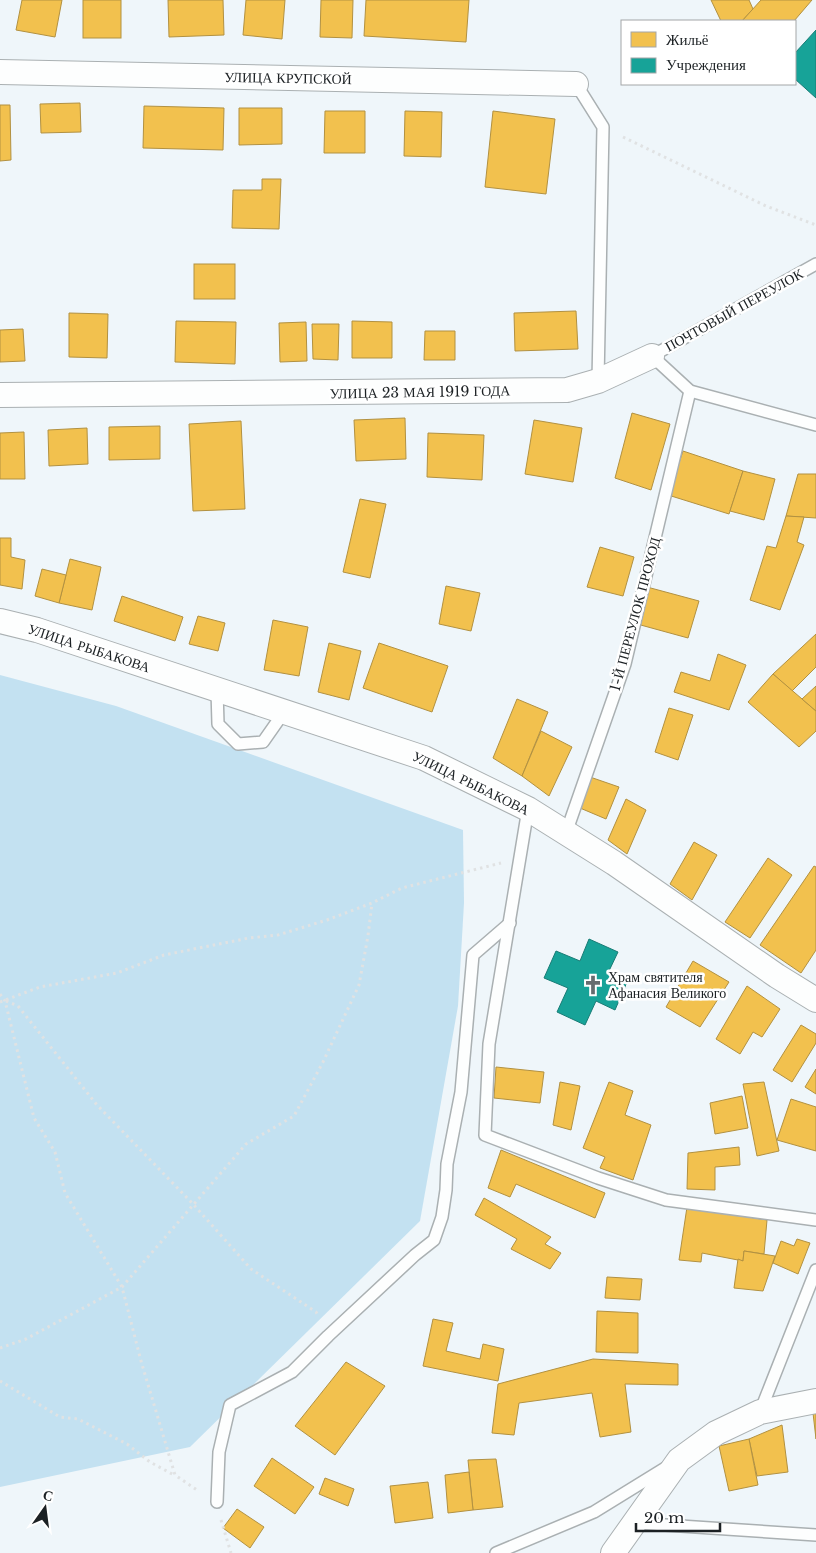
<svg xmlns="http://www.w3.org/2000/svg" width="816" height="1553" font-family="'Libre Baskerville',serif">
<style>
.green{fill:#c3e1f1}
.homes{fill:#f2c14e;stroke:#b29141}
.public{fill:#17a398;stroke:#187c75}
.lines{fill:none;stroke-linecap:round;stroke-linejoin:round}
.lane-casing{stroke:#aab0b2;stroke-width:14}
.street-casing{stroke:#aab0b2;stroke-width:26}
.path{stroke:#e0e2e3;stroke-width:3;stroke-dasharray:2.5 4;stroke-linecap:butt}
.lane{stroke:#fdfefe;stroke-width:11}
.street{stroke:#fdfefe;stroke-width:24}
.labels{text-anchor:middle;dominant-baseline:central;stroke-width:5;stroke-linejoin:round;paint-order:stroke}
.street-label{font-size:14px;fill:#1c2124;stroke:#fff}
.poi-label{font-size:14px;fill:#1c2124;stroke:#fff;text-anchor:start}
</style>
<rect width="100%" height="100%" fill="#eff6fa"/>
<polygon class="green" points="0,675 116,706 463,830 464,903 458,1006 420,1221 190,1447 0,1487"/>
<g class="homes">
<polygon points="22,0 62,0 55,37 16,30"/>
<rect x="83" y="0" width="38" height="38"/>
<polygon points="168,0 223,0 224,35 169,37"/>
<polygon points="246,0 285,0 282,39 243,35"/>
<polygon points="321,0 353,0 352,38 320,37"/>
<polygon points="366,0 469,0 466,42 364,36"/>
<polygon points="711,0 749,0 753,9 742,21 721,21"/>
<polygon points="761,0 812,0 794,21 742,21"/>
<polygon points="80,103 81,132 41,133 40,104"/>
<polygon points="0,105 10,105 11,160 0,161"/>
<polygon points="144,106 224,108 223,150 143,148"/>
<polygon points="239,108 282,108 282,144 239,145"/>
<polygon points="325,111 365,111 365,153 324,153"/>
<polygon points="405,111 442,112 441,157 404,156"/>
<polygon points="493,111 555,119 546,194 485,187"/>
<polygon points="262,179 281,179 279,229 232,228 233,190 262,190"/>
<rect x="194" y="264" width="41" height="35"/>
<polygon points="576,311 578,349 515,351 514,313"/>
<polygon points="69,313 108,314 107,358 69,357"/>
<polygon points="176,321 236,322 235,364 175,362"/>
<polygon points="352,321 392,322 392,358 352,358"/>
<polygon points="306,322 307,361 280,362 279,323"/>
<polygon points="312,324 339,324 338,360 313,359"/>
<polygon points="23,329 25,361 0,362 0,330"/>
<polygon points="425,331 455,331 455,360 424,360"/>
<polygon points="632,413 670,424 651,490 615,478"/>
<polygon points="405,418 406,459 356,461 354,420"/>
<polygon points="534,420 582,428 573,482 525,474"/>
<polygon points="241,421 245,509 193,511 189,424"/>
<polygon points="160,426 160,459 109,460 109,427"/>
<polygon points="87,428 88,464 49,466 48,430"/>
<polygon points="24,432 25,479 0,479 0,433"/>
<polygon points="428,433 484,435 482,480 427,477"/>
<polygon points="683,451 743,471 729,514 668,495"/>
<polygon points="743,471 775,479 764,520 730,511"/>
<polygon points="798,474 816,474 816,518 786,516"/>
<polygon points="360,499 386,504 370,578 343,572"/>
<polygon points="786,516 804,517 797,542 804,545 780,610 750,600 767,546 776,548"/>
<polygon points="0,538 11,538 11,557 25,560 22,589 0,585"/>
<polygon points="600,547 634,557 623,596 587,587"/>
<polygon points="70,559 101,567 92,610 59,603"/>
<polygon points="42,569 66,575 59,603 35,596"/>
<polygon points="446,586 480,593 471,631 439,624"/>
<polygon points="647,587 699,601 688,638 637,624"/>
<polygon points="122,596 183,617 175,641 114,621"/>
<polygon points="198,616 225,623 218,651 189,644"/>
<polygon points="273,620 308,627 299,676 264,670"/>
<polygon points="816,634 816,667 792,691 773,674"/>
<polygon points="329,643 361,651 349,700 318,692"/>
<polygon points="379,643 448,666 432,712 363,688"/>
<polygon points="718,654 746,665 729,710 674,692 681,672 710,681"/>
<polygon points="773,674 816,711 816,731 799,747 748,702"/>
<polygon points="816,686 816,711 802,699"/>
<polygon points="517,699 548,712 522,776 493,758"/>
<polygon points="669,708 693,715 678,760 655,752"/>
<polygon points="541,731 572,747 549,796 522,776"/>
<polygon points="590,777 619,787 606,819 580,808"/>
<polygon points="626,799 646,810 627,854 608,840"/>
<polygon points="694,842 717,855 692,900 670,884"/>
<polygon points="768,858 792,875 750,938 725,922"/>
<polygon points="814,866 816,867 816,950 801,973 760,945"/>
<polygon points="693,961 729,982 700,1027 666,1007"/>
<polygon points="747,986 780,1009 762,1037 753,1032 740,1054 716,1039"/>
<polygon points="801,1025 816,1034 816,1043 792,1082 773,1070"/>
<polygon points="496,1067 544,1072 540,1103 494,1098"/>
<polygon points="816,1069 816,1094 805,1087"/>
<polygon points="560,1082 580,1086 571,1130 553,1125"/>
<polygon points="609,1082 633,1091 625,1115 651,1125 633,1180 600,1168 605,1157 583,1148"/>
<polygon points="764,1082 779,1151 757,1156 743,1084"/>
<polygon points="742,1096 748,1128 715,1134 710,1103"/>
<polygon points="791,1099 816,1107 816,1151 777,1140"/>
<polygon points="739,1147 740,1165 715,1167 715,1190 687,1189 688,1153"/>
<polygon points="501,1150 605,1193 595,1218 516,1184 510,1197 488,1188"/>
<polygon points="484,1198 551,1237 545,1244 561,1253 550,1269 511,1249 517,1239 475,1215"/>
<polygon points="687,1207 767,1220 764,1254 744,1251 743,1261 702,1253 701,1262 679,1260"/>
<polygon points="797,1239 810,1243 798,1274 773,1263 781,1241 794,1246"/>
<polygon points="744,1251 775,1256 763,1291 734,1288 738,1259 743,1261"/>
<polygon points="607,1277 642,1279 640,1300 605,1298"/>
<polygon points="597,1311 638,1313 638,1353 596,1352"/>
<polygon points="433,1319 453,1323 446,1351 480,1359 483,1344 504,1349 498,1381 423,1366"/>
<polygon points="593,1359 678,1364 678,1385 625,1384 631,1432 600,1437 592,1393 519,1403 514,1435 492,1433 498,1384"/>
<polygon points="346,1362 385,1386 335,1455 295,1426"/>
<polygon points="816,1412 816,1439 813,1413"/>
<polygon points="782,1425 788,1472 757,1476 749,1439"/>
<polygon points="749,1439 758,1485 729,1491 719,1446"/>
<polygon points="272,1458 314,1487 295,1514 254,1486"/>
<polygon points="496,1459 503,1507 473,1510 468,1460"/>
<polygon points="469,1472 473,1510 448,1513 445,1475"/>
<polygon points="325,1478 354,1489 348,1506 319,1494"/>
<polygon points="428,1482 433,1518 395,1523 390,1486"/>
<polygon points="237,1509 264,1527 250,1548 223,1528"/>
</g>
<g class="public">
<polygon points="816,30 816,98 795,79 795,53"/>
<polygon points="589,939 618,952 608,973 627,982 615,1010 596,1001 585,1025 557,1012 568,988 544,978 556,951 580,961"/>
</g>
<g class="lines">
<defs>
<g id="lane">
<polyline points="576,84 603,127 598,381"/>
<polyline points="816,264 652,356 690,391 816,425"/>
<polyline points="217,690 218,724 238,744 263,742 284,712"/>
<polyline points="528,809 489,1044 485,1135 598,1178 666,1200 816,1220"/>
<polyline points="566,833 625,664 690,391"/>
<polyline points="760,1412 816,1270"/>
<polyline points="217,1502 219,1452 230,1405 292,1372 328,1336 415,1255 434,1240 442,1217 446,1190 447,1164 461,1092 473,955 510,923"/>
<polyline points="635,1523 816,1535"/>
<polyline points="496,1553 594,1512 667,1467"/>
</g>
<g id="street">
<polyline points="0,72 576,84"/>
<polyline points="0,395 567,390 598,381 652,356"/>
<polyline points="0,621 37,630 424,758 528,809 614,863 777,976 816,1000"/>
<polyline points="613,1553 679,1460 716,1433 760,1412 816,1401"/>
</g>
</defs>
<use href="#lane" class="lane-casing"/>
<use href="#street" class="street-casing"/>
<g class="path">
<polyline points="623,137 766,206 816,225"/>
<polyline points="0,994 5,1001 34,1118 55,1152 65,1193 122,1287 141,1361 175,1475 197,1490"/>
<polyline points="6,1001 18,1006 97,1105 193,1204 251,1269 316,1312 319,1317"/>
<polyline points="0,1002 40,987 117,973 164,955 249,938 278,935 327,920 372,903 402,888 501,863"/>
<polyline points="0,1348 26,1339 122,1287 246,1144 294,1116 323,1062 359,985 368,936 372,903"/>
<polyline points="0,1381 60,1417 78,1419 127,1444 150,1462 174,1475"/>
<polyline points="221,1520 231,1553"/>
</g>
<use href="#lane" class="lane"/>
<use href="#street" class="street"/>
</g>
<defs>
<symbol id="church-bare" viewBox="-9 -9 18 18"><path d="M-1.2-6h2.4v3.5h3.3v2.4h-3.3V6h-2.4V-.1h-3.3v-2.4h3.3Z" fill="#666c6f" stroke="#fff" stroke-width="2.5" paint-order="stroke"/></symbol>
</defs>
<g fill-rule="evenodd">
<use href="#church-bare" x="579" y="971" width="28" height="28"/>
</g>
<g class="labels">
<g class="street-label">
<text transform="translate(288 78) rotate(1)">УЛИЦА КРУПСКОЙ</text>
<text transform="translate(734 310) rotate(-29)">ПОЧТОВЫЙ ПЕРЕУЛОК</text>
<text transform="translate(420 392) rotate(-1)">УЛИЦА 23 МАЯ 1919 ГОДА</text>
<text transform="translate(635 614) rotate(-75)">1-Й ПЕРЕУЛОК ПРОХОД</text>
<text transform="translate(89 648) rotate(18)">УЛИЦА РЫБАКОВА</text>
<text transform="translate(471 783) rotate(26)">УЛИЦА РЫБАКОВА</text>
</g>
<g class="poi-label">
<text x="608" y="977">Храм святителя<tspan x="608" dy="16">Афанасия Великого</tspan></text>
</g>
</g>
<rect x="621" y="20" width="175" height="65" fill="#ffffff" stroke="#a4a6a7"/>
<rect x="631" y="32" width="25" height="15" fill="#f2c14e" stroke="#a4a6a7"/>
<text x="666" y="45" font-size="15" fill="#1c2124">Жильё</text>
<rect x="631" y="58" width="25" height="15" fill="#17a398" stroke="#a4a6a7"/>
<text x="666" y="70" font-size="15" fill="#1c2124">Учреждения</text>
<g transform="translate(45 1508) rotate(14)" stroke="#ffffff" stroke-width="4" paint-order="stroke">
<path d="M0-4L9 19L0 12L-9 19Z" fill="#1c2124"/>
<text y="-8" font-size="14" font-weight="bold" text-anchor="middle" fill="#1c2124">С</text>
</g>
<path d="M636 1523v8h84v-8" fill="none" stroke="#1c2124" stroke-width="2.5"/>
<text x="644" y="1523" font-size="15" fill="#1c2124" stroke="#ffffff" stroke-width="4" paint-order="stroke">20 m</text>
</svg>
